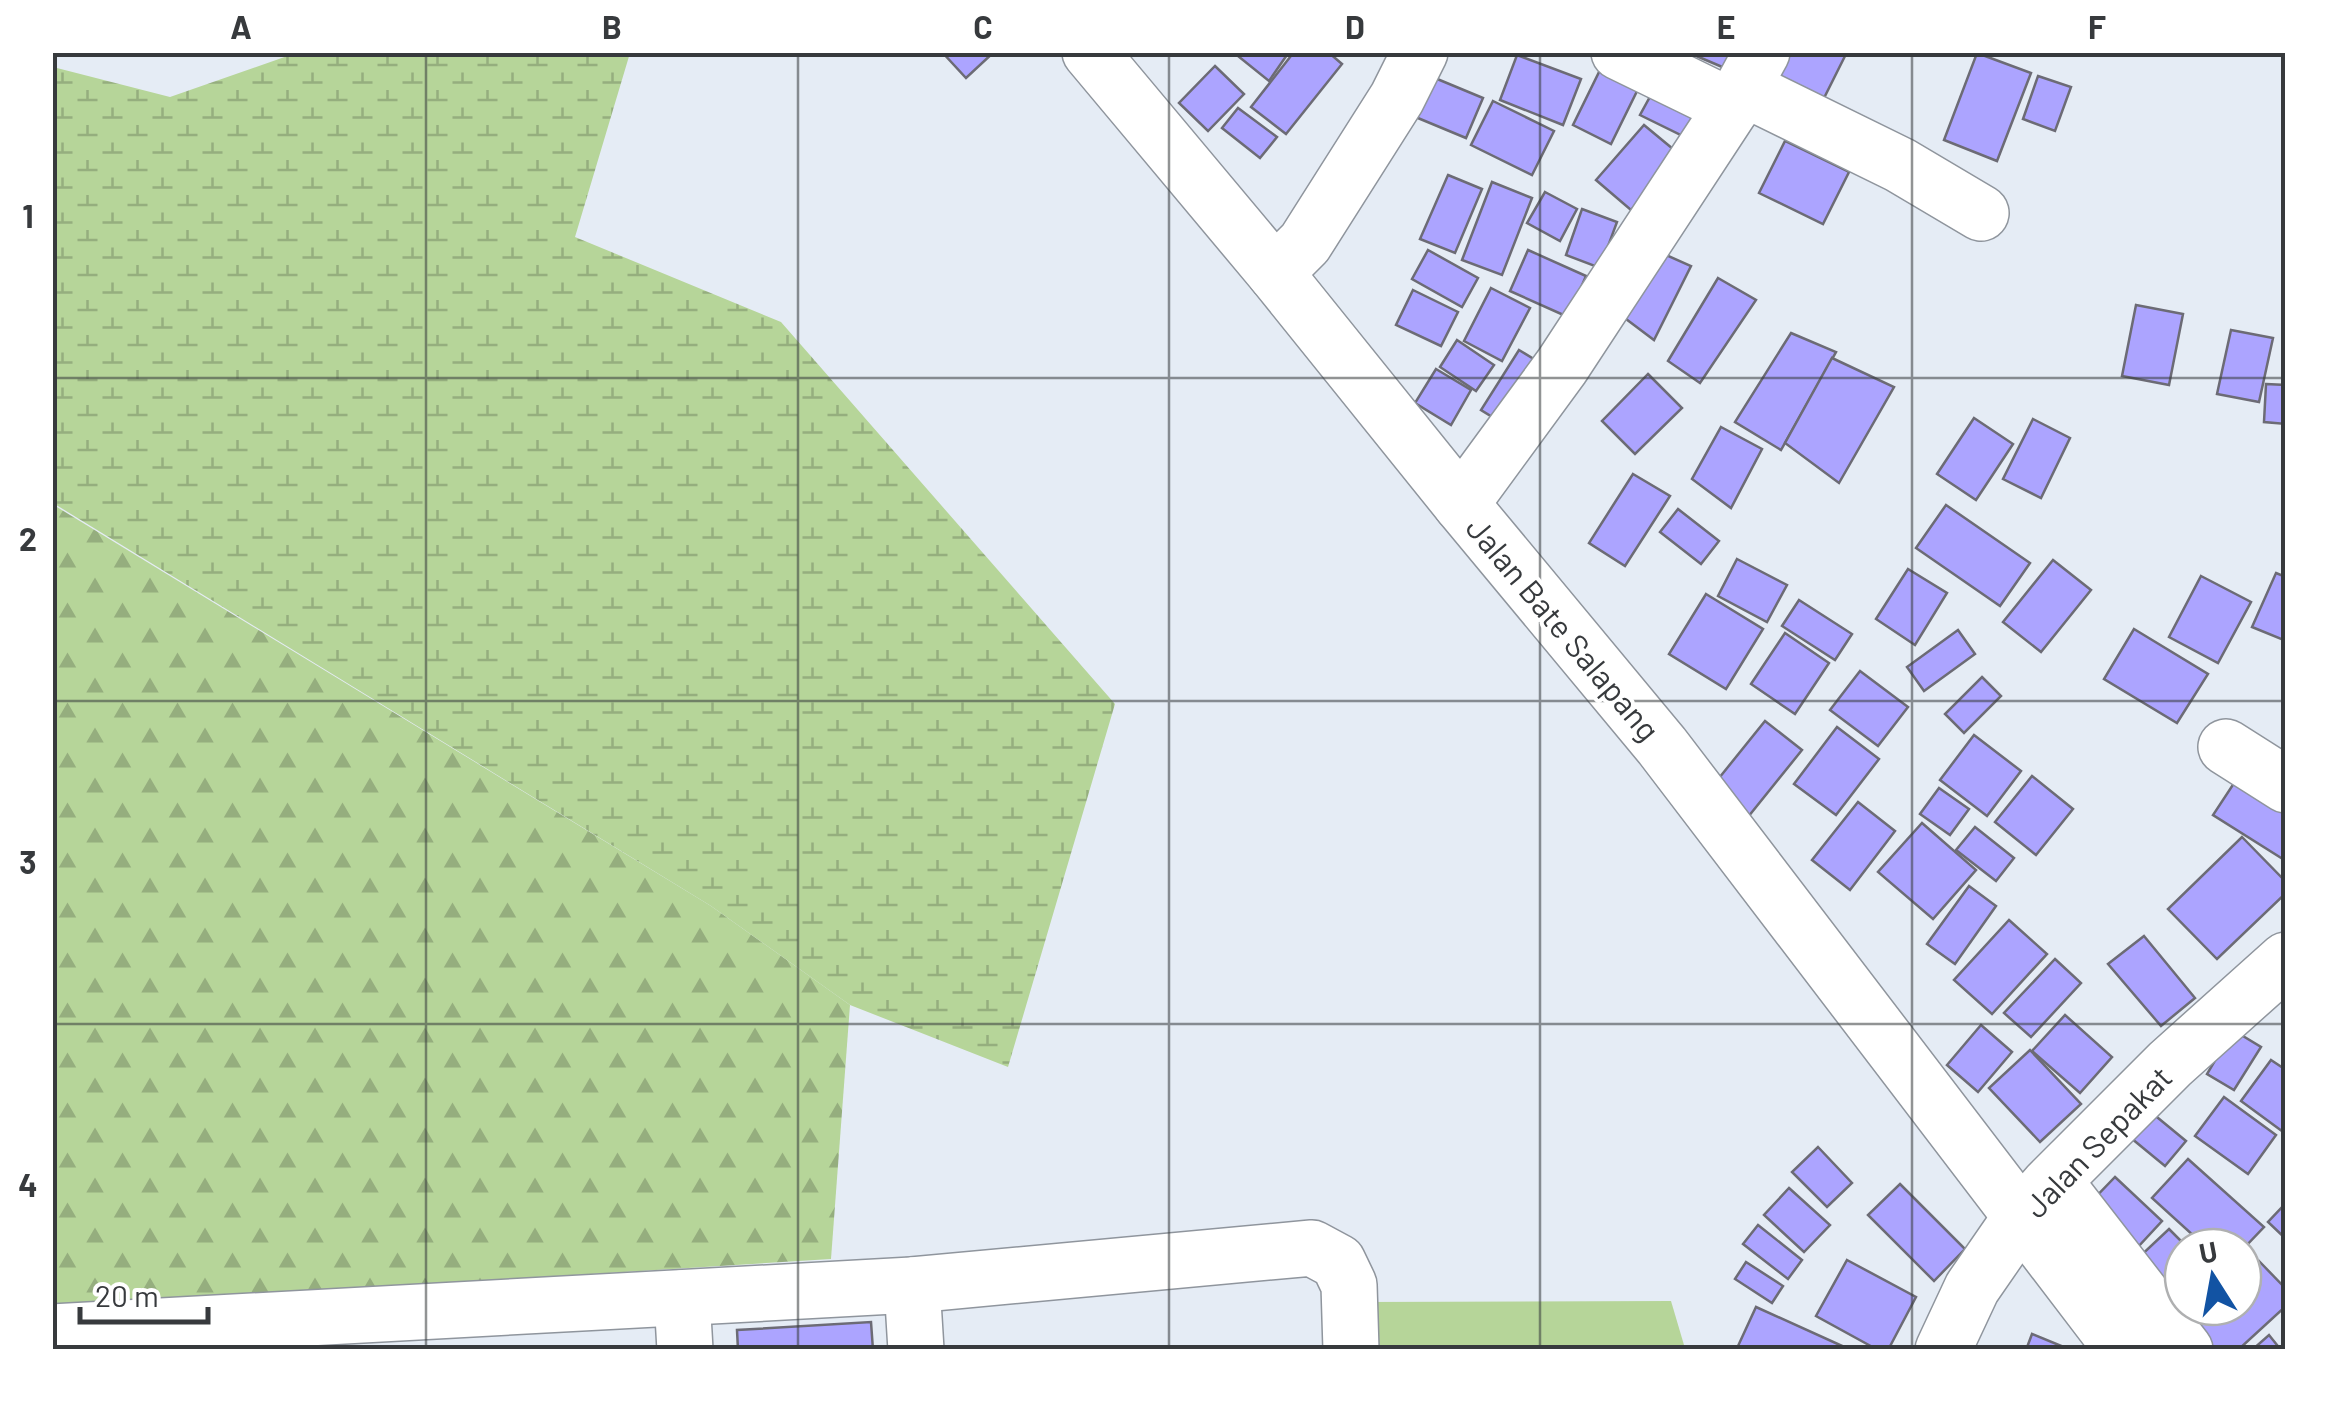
<svg xmlns="http://www.w3.org/2000/svg" width="2338" height="1402" font-family="Barlow,sans-serif">
<style>
.green{fill:#b6d599}
.forest{fill:url(#forest-firs)}
.wetland{fill:url(#wetland-marsh)}
.building{fill:#aca4ff;stroke:#6c6b75;stroke-width:2.5}
.lines{fill:none;stroke-linecap:round;stroke-linejoin:round}
.minor-casing{stroke:#8f959d;stroke-width:58}
.minor{stroke:#fff;stroke-width:55}
.grid{fill:none;stroke:#373a3d;stroke-width:2.5;stroke-opacity:0.55}
.labels{text-anchor:middle;dominant-baseline:central;stroke-width:8;stroke-linejoin:round;paint-order:stroke}
.street-label{font-size:32px;fill:#373a3d;stroke:#fff}
.neatline{fill:none;stroke:#373a3d;stroke-width:4}
.grid-label{font-size:32px;text-anchor:middle;font-weight:bold;fill:#373a3d}
</style>
<defs>
<pattern id="forest-firs" width="22" height="20" patternUnits="userSpaceOnUse" patternTransform="scale(2.5)"><rect width="22" height="20" fill="#b6d599"/><path d="M5 1l3.5 6h-7zM16 11l3.5 6h-7z" fill="#95ae7e"/></pattern>
<pattern id="wetland-marsh" width="20" height="14" patternUnits="userSpaceOnUse" patternTransform="scale(2.5)"><rect width="20" height="14" fill="#b6d599"/><path d="M1 5h8M5 5V1M11 12h8M15 12V8" fill="none" stroke="#95ae7e"/></pattern>
</defs>
<rect width="100%" height="100%" fill="#e5ecf5"/>
<polygon class="green" points="1671,1301 1684,1345 1682,1350 1366,1349 1364,1302"/>
<polygon class="forest" points="52,504 711,906 850,1005 831,1259 53,1308"/>
<polygon class="wetland" points="296,53 630,53 575,237 781,322 1115,704 1008,1067 850,1005 711,906 53,503 53,67 170,97"/>
<g class="building">
<polygon points="942,52 994,52 966,78"/>
<polygon points="1233,52 1289,52 1269,81"/>
<polygon points="1294,52 1328,52 1342,64 1286,134 1251,107"/>
<polygon points="1687,52 1734,52 1727,69"/>
<polygon points="1786,52 1847,52 1819,108 1770,84"/>
<polygon points="1977,53 2031,73 1997,161 1944,140"/>
<polygon points="1517,55 1581,79 1563,125 1500,100"/>
<polygon points="1215,66 1244,94 1208,131 1179,103"/>
<polygon points="1602,66 1640,85 1611,144 1573,125"/>
<polygon points="1418,71 1483,98 1466,138 1401,111"/>
<polygon points="2038,76 2071,87 2055,131 2023,119"/>
<polygon points="1657,84 1703,107 1687,138 1640,115"/>
<polygon points="1493,101 1554,131 1532,175 1471,145"/>
<polygon points="1238,108 1277,137 1260,158 1222,128"/>
<polygon points="1644,125 1679,154 1631,210 1596,180"/>
<polygon points="1785,141 1849,172 1823,224 1759,193"/>
<polygon points="1448,175 1482,189 1455,253 1420,239"/>
<polygon points="1492,182 1532,198 1502,275 1462,260"/>
<polygon points="1545,192 1577,209 1560,241 1527,223"/>
<polygon points="1582,209 1617,222 1600,268 1566,255"/>
<polygon points="1648,247 1691,266 1654,340 1610,307"/>
<polygon points="1428,250 1478,278 1462,307 1412,279"/>
<polygon points="1528,250 1586,276 1568,317 1510,291"/>
<polygon points="1718,278 1756,300 1700,383 1668,361"/>
<polygon points="1491,288 1530,308 1502,361 1464,341"/>
<polygon points="1413,290 1458,312 1441,346 1396,325"/>
<polygon points="2136,305 2183,314 2169,385 2122,376"/>
<polygon points="2231,330 2273,338 2259,402 2217,394"/>
<polygon points="1791,333 1836,352 1781,450 1735,422"/>
<polygon points="1457,340 1494,365 1476,391 1440,367"/>
<polygon points="1519,350 1545,366 1507,426 1481,410"/>
<polygon points="1832,358 1894,387 1839,483 1785,443"/>
<polygon points="1436,369 1471,390 1451,425 1415,403"/>
<polygon points="1648,374 1682,408 1635,454 1602,421"/>
<polygon points="2266,384 2286,385 2286,424 2264,422"/>
<polygon points="1974,418 2013,444 1976,500 1937,474"/>
<polygon points="2033,419 2070,438 2041,498 2003,479"/>
<polygon points="1721,427 1762,449 1731,508 1692,479"/>
<polygon points="1633,474 1670,496 1625,566 1589,543"/>
<polygon points="1946,505 2030,563 2000,606 1916,548"/>
<polygon points="1678,509 1719,541 1701,564 1660,532"/>
<polygon points="1737,559 1787,585 1767,622 1718,596"/>
<polygon points="2053,560 2091,590 2041,652 2003,622"/>
<polygon points="1908,569 1947,593 1915,645 1876,619"/>
<polygon points="2276,573 2286,577 2286,641 2252,627"/>
<polygon points="2201,576 2251,602 2218,663 2169,637"/>
<polygon points="1706,594 1763,629 1726,689 1669,654"/>
<polygon points="1799,600 1852,634 1835,660 1782,626"/>
<polygon points="2134,629 2208,674 2177,723 2104,679"/>
<polygon points="1958,630 1975,654 1924,691 1907,667"/>
<polygon points="1785,633 1829,663 1795,714 1751,684"/>
<polygon points="1860,671 1908,707 1878,746 1830,710"/>
<polygon points="1982,677 2001,696 1964,733 1945,714"/>
<polygon points="1765,721 1802,750 1748,817 1711,788"/>
<polygon points="1837,727 1879,759 1836,815 1794,784"/>
<polygon points="1974,735 2021,771 1987,816 1940,780"/>
<polygon points="2242,771 2286,800 2286,861 2213,815"/>
<polygon points="2032,776 2073,809 2036,855 1995,822"/>
<polygon points="1939,788 1969,809 1950,835 1920,814"/>
<polygon points="1858,802 1895,831 1850,890 1812,860"/>
<polygon points="1922,823 1976,870 1933,919 1878,872"/>
<polygon points="1975,827 2014,858 1996,881 1956,850"/>
<polygon points="2242,837 2286,882 2286,893 2217,959 2168,909"/>
<polygon points="1969,886 1996,906 1955,964 1927,944"/>
<polygon points="2009,920 2047,954 1992,1014 1954,980"/>
<polygon points="2144,936 2195,998 2161,1026 2108,964"/>
<polygon points="2055,959 2081,983 2031,1037 2004,1013"/>
<polygon points="2065,1015 2112,1057 2080,1093 2032,1051"/>
<polygon points="1981,1025 2012,1052 1978,1092 1947,1065"/>
<polygon points="2233,1030 2261,1047 2234,1090 2207,1074"/>
<polygon points="2030,1050 2081,1104 2040,1142 1989,1088"/>
<polygon points="2271,1060 2286,1070 2286,1134 2241,1101"/>
<polygon points="2224,1097 2276,1135 2248,1174 2195,1136"/>
<polygon points="2152,1113 2186,1141 2165,1166 2131,1138"/>
<polygon points="1818,1147 1852,1183 1827,1207 1792,1172"/>
<polygon points="2188,1159 2264,1227 2243,1249 2206,1247 2152,1198"/>
<polygon points="2115,1177 2162,1221 2137,1248 2089,1204"/>
<polygon points="1900,1184 1965,1249 1934,1281 1868,1215"/>
<polygon points="1789,1188 1830,1225 1804,1252 1764,1215"/>
<polygon points="2286,1203 2286,1239 2268,1222"/>
<polygon points="1758,1225 1802,1260 1788,1279 1743,1244"/>
<polygon points="2169,1229 2187,1247 2183,1247 2183,1307 2191,1307 2185,1312 2135,1261"/>
<polygon points="1847,1260 1916,1297 1888,1350 1878,1350 1816,1316"/>
<polygon points="2259,1261 2286,1289 2286,1306 2238,1350 2207,1350 2187,1328 2209,1307 2243,1307 2243,1276"/>
<polygon points="1746,1262 1783,1286 1772,1303 1735,1279"/>
<polygon points="1756,1307 1851,1350 1747,1350 1738,1346"/>
<polygon points="871,1322 873,1350 738,1350 737,1330"/>
<polygon points="2032,1334 2071,1350 2026,1350"/>
<polygon points="2269,1335 2281,1350 2252,1350"/>
</g>
<g class="lines">
<defs>
<g id="minor">
<polyline points="1090,52 1275,273 1461,504 1662,746 2123,1350"/>
<polyline points="1619,52 1732,107"/>
<polyline points="1743,88 1900,165 1981,213"/>
<polyline points="1275,273 1305,243 1397,98 1420,52"/>
<polyline points="1461,504 1562,366 1732,107 1762,52"/>
<polyline points="2226,747 2286,785"/>
<polyline points="2054,1181 2185,1350"/>
<polyline points="912,1285 916,1350"/>
<polyline points="682,1298 685,1350"/>
<polyline points="52,1332 912,1285 1312,1248 1338,1262 1349,1285 1351,1350"/>
<polyline points="1943,1350 1972,1288 2021,1217 2048,1186 2170,1064 2286,960"/>
</g>
</defs>
<use href="#minor" class="minor-casing"/>
<use href="#minor" class="minor"/>
</g>
<path class="grid" d="M 426,52 L 426,1350M 798,52 L 798,1350M 1169,52 L 1169,1350M 1540,52 L 1540,1350M 1912,52 L 1912,1350M 52,378 L 2286,378M 52,701 L 2286,701M 52,1024 L 2286,1024"/>
<g class="labels">
<g class="street-label">
<text transform="translate(1564 628) rotate(50)">Jalan Bate Salapang</text>
<text transform="translate(2097 1141) rotate(-46)">Jalan Sepakat</text>
</g>
</g>
<rect width="2338" height="1402" fill="none" stroke="#ffffff" stroke-width="110"/>
<g transform="translate(2213 1277) rotate(349)"><circle r="48" fill="#ffffff" stroke="#afb0b1" stroke-width="2.5"/>
<path d="M0-8L18 38L0 25L-18 38Z" fill="#1253a3"/>
<text y="-15" font-size="28" font-weight="bold" text-anchor="middle" fill="#373a3d">U</text>
</g>
<path d="M80 1307v15h128v-15" fill="none" stroke="#373a3d" stroke-width="5"/>
<text x="95" y="1307" font-size="30" fill="#373a3d" stroke="#ffffff" stroke-width="8" paint-order="stroke">20 m</text>
<rect x="55" y="55" width="2228" height="1292" class="neatline"/>
<g class="grid-label">
<text x="241" y="39">A</text>
<text x="612" y="39">B</text>
<text x="983" y="39">C</text>
<text x="1355" y="39">D</text>
<text x="1726" y="39">E</text>
<text x="2097" y="39">F</text>
<text x="28" y="228">1</text>
<text x="28" y="551">2</text>
<text x="28" y="874">3</text>
<text x="28" y="1197">4</text>
</g>
</svg>
